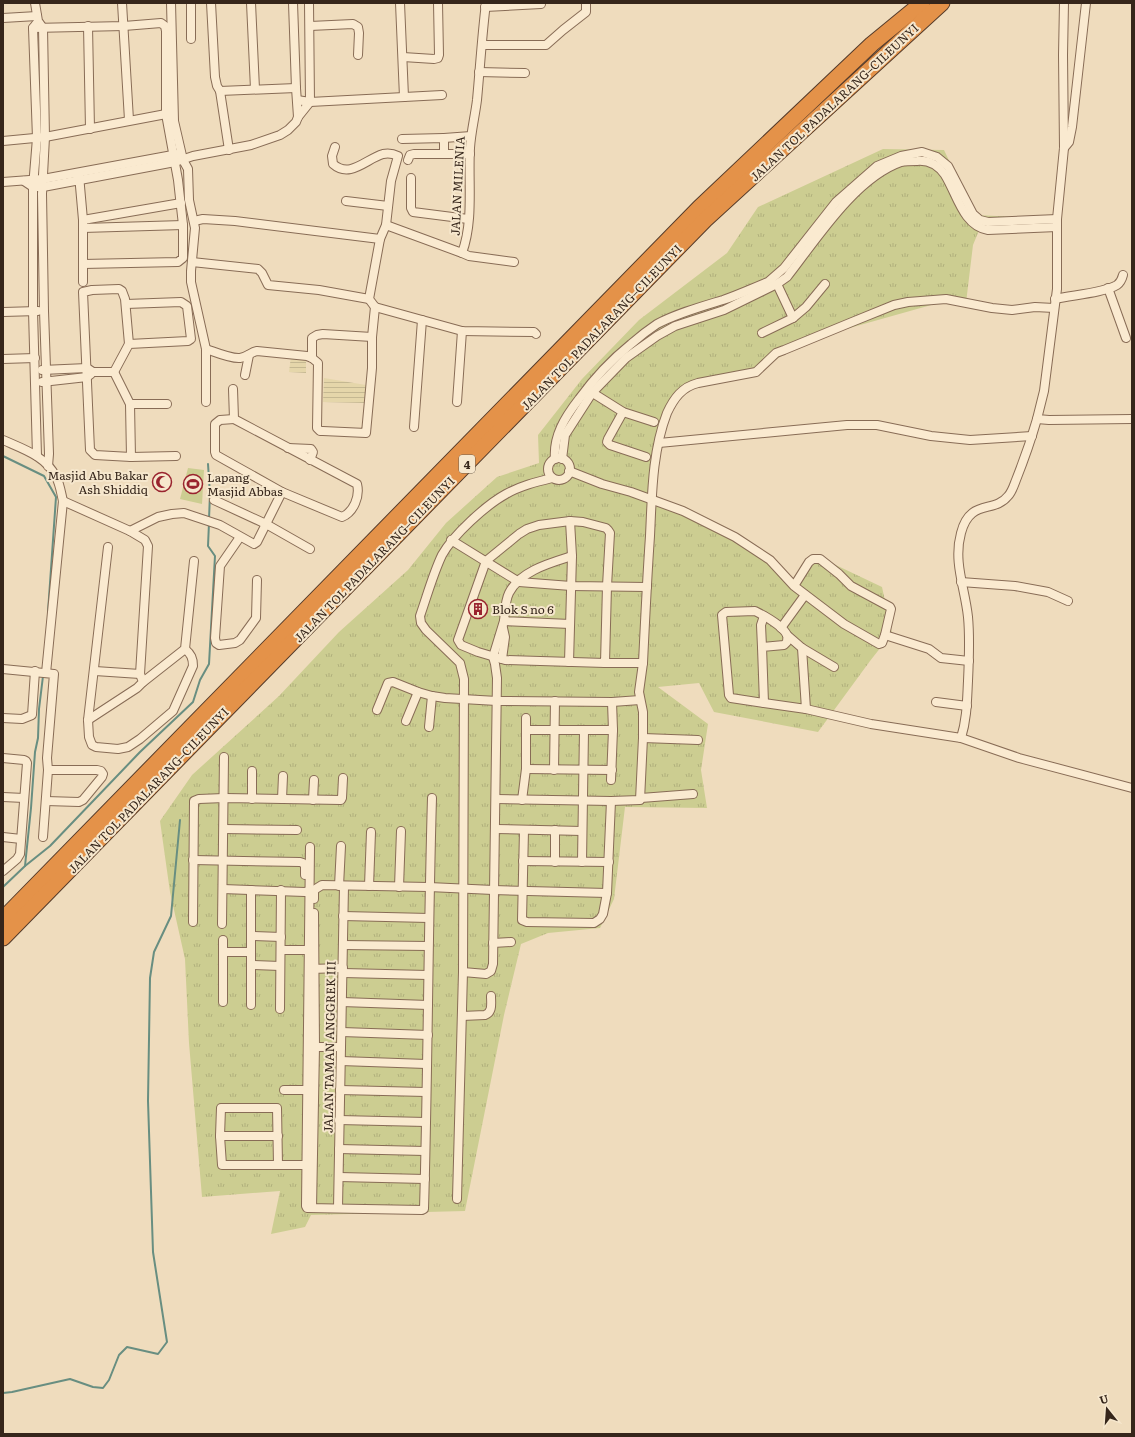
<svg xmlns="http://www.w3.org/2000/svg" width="1135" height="1437" font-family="Literata,serif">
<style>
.farmland{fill:url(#farmland-rules)}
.grass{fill:url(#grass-tufts)}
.garden{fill:#cccd91}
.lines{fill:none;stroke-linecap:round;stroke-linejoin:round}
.stream{stroke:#688e81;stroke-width:2}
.minor-casing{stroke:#886c56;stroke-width:10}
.motorway-casing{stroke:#553b2a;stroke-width:17}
.minor{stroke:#faead0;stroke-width:8}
.motorway{stroke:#e49249;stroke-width:15}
.labels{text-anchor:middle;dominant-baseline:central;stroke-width:4;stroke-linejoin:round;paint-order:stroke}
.shield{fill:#f6e7cd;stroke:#706050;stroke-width:1}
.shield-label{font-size:11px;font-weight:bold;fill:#36261b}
.street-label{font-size:12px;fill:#36261b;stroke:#f6e7cd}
.poi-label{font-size:12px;fill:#36261b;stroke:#f6e7cd;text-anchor:start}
</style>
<defs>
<pattern id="farmland-rules" width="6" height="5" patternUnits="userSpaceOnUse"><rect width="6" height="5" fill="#e5d6aa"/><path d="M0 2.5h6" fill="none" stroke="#c5b892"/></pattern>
<pattern id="grass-tufts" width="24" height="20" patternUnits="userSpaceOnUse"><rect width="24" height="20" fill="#cccd91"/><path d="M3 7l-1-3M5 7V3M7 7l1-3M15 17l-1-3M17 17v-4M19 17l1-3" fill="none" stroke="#b0b07c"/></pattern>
</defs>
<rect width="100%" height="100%" fill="#efdcbd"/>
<g class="farmland">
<polygon points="291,356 306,357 306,373 289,372"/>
<polygon points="324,378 366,385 364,403 323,402"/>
</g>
<polygon class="grass" points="883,149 944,150 975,215 1057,219 980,228 973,245 966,303 949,300 814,338 755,371 690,384 665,422 653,484 659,501 736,535 792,583 799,574 821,558 882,587 892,633 870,661 818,732 714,712 699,683 658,687 708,724 701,770 707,808 625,807 614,899 600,928 548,933 521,944 504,1015 465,1211 311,1215 305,1227 271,1234 280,1191 202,1197 189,1043 185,959 170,892 160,821 192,775 279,696 339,632 408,570 446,523 497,477 539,463 538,435 582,379 639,320 727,253 758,207"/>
<polygon class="garden" points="188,468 204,470 202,504 180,499"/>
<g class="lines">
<g class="stream">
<polyline points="3,456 44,476 56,497 48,612"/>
<polyline points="208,464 210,494 209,519"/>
<polyline points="25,866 31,808 35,752 38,738 39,709 43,676"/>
<polyline points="3,887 25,866 50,846 140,752 193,702 200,680 209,664 215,556 208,546 209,523"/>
<polyline points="3,1393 12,1392 70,1379 93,1387 103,1388 109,1380 119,1355 127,1347 158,1354 167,1342 153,1252 148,1101 150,978 154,952 171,916 180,820"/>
</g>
<defs>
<g id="minor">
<polyline points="35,3 38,21 43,28 45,137 42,194 44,311 49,454 48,466"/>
<polyline points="122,3 129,120"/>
<polyline points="171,3 174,121 183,160 188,169 189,200 195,228 191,271 191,282 206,349 206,402"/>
<polyline points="191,3 191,39"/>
<polyline points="211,3 215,77 217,86 220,91 296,88"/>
<polyline points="251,3 255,89"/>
<polyline points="293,3 296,88 298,117"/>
<polyline points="400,3 404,97"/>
<path d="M 486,3 C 482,35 480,68 477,100 C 475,116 471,132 470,148 C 468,183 474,220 462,253 L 386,225 L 380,239 L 369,299 L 375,307 L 462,331 L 534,332 L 536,334"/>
<polyline points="1064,3 1063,55 1064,148 1057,219 1057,289 1044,391 1037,419 1049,420 1132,419"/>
<polyline points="485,7 541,4"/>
<polyline points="3,18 37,16"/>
<polyline points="36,24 33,28 37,138 33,187 33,311 37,456"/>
<polyline points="88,26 90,129"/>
<polyline points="310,26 353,24 358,27 359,33 358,55"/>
<polyline points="33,28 124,26 161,23 165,26 166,31 166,114 178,180 183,225 183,258 178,262 83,264"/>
<polyline points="482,45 546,45 563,30 586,12 586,3"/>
<polyline points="403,57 434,59 438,58 439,55 438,3"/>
<polyline points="479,72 525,73"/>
<polyline points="220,91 229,150"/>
<polyline points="297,100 310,102 442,95"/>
<polyline points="444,138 471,136"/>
<polyline points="402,139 444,138 444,154"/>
<polyline points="3,141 45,137 166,114"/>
<path d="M 335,147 L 332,156 L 333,164 C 350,179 366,159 383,154 C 388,153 394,154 398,156 L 391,181 L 386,225"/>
<polyline points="1064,148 1069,142 1072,127 1086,3"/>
<polyline points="408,160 410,155 414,154 470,154"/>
<polyline points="79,175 83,220 83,282"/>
<polyline points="411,178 411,208 413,212 468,219"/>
<polyline points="24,181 33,187 43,187 175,162 193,156 251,145 280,135 288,130 296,122 298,117 310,102 309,3"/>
<polyline points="3,182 43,179 178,154"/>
<polyline points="346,201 388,206"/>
<polyline points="83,220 181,203"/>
<polyline points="194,221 203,219 235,221 380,239"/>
<polyline points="83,228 183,225"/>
<polyline points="462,253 469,256 514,262"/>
<polyline points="192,262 258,269 262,273 268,285 319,290 369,299"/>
<polyline points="777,284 793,318 806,307 825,284"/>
<polyline points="1108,288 1126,338"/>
<path d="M 1055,299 C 1072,295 1103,293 1117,285 C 1121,282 1122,279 1123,275"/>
<polyline points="3,312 38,311"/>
<polyline points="762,333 793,318"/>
<path d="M 206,349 C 215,352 231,359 240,358 C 247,357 251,352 257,351 L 307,356 L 312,358 L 318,363 L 317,428 L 320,431 L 323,431 L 366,433 L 372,368 L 372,337 L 375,307"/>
<polyline points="312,358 312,338 317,335 323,334 372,337"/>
<polyline points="3,359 35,358"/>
<polyline points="42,370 87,368 93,372 114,372"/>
<polyline points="114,372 130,404 131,457 95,455 90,450 83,292 92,290 119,289 122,291 125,299 129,344"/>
<polyline points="114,372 129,344 188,341 191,339 187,306 181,302 126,304"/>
<polyline points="245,375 249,355"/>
<polyline points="42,382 87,377 91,374"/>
<polyline points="588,390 623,412 654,422"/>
<polyline points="457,402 462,331"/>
<polyline points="130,404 167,404"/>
<polyline points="623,412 608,439 607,442 610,445 646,457"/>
<polyline points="234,419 220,420 215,424 215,452 216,455 282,492"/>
<polyline points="414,427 422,320"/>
<path d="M 3,440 C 23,449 46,456 56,477 C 60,484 61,493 63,501 L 46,673"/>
<polyline points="659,443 847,425 877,425 931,436 970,440 1032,436"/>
<polyline points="288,448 311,449 313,452 310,460"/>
<polyline points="131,457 176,456"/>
<circle cx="559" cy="469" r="11"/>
<path d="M 555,459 C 553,436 565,417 579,399 C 595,377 610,361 631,344 C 639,337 648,330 657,324 C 678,313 700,307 723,300 C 738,295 753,288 768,282 L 784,268 L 836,202 L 877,166 L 901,156 L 922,152 L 937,157 L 948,166 L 973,214 L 980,220 L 988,222 L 1057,219"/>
<path d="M 562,459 L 565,435 L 592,393 L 626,358 L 657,336 L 675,326 L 724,310 L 777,284 L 787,277 C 816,240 855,178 901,162 C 906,161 912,161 917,161 C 928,160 938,165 945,175 C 957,194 963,226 988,230 L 1057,227"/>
<polyline points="569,471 602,484 631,492 683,511 735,537 770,560 794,586 844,624 879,644 882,643 885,635 891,609 890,607 851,586 839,574 820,559 813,559 809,562 794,586"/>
<polyline points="214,500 266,524 310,549"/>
<polyline points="63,501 130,531 145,540 148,546 140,674 143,682 137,688 88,720"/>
<polygon points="570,521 583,522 606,528 608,530 610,533 607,586 605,663 505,660 478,652 461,645 458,640 486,561 519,534 527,529 539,525"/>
<path d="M 130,531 L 158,517 L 172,514 L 184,513 L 220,525 L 254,544 L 257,542 L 282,492 L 342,517 C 354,512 360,496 357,484 L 234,419 L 233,389"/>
<polyline points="240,537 220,566 215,638 216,643 219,645 235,643 240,640 256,618 257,580"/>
<polyline points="451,540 519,582 571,586 647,587"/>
<path d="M 108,547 L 88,720 L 89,737 L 92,745 L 96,747 L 118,749 L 128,747 L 140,739 L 173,711 L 193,666 C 193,658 191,654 185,649"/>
<polyline points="961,582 1015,586 1048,592 1068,601"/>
<path d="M 755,611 C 763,615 783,626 787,635 C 788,637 787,639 787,642 L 784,645 L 762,647 L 764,703 L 731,698 L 729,695 L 722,615 L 726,612 Z"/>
<path d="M 570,624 L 504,621 C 505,612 505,601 509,593 C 520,571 550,563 572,556"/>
<polyline points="781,628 805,595"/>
<polyline points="787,635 802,648 834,667"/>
<polyline points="885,635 929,649 941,658 969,661"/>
<polyline points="762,647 761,625 764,616"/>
<polyline points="502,659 505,637 503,628"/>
<polyline points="569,662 572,556 570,521"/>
<polyline points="605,663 643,663"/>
<polyline points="3,669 54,674 47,758 48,770 97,770 101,771 103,774 102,777 83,800 79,802 46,801"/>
<polyline points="95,671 140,674"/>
<polyline points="143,682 185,649 194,561"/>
<polyline points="936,702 967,706"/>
<polyline points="764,703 806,709 802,648"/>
<polyline points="806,709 871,724 961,738 1019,758 1132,788"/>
<polyline points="377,710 388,683 393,682 418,692 432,696 445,698 497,701 612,702 640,700"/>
<polyline points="3,718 22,719 32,715 35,671"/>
<polyline points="406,721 418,692"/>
<polyline points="429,727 432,696"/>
<polyline points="526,730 613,730"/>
<polyline points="643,738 698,740"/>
<path d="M 961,738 C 967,719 967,700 968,681 C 969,660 970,638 968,617 C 965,588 953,562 961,533 C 970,498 994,514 1008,496 C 1012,492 1014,485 1016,480 C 1024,460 1031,440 1037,419"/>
<polyline points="3,758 24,760 26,761 27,763 20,854 17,859 3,871"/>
<polyline points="526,769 612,770"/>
<polyline points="554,770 555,701"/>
<polyline points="611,780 613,730 612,702"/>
<polyline points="3,797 24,798"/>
<polyline points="641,798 693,794"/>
<polyline points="252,799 252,771"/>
<polyline points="282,799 283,776"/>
<path d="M 496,799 L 611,801 L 640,800 L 643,738 L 643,712 L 639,692 L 643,663 C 645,621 647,579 650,536 C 652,495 652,452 667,413 C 674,398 682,387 698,383 L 756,372 L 776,353 L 784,350 L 852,322 L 894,305 L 908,302 L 946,299 L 992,308 L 1012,310 L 1035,307 L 1054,308"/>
<polyline points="313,800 314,780"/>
<polyline points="522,800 526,769 526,718"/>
<polyline points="224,829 297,830"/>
<polyline points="496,829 582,831"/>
<polyline points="524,830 522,920 527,922 594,923 600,919 603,914 607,893 611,801"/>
<polyline points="3,837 21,839"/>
<polyline points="43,837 48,770"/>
<path d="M 310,847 L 306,1206 L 307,1208 L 422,1210 L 424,1209 C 428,1072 428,935 432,798"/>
<polyline points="193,860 300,862 303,863 305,866 305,875"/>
<polyline points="523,861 609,862"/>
<polyline points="555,862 555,830"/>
<polyline points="582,862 584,731"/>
<polyline points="339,886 341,846"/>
<polyline points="369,886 371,832"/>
<polyline points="399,887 401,831"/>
<polyline points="223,889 305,892 314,890"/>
<polyline points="314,899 314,890 322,885 429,887 493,890 607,893"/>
<polyline points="343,916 429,918"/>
<polyline points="193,922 194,801 199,799 224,798 341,800 342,798 343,778"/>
<polyline points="222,924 224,757"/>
<polyline points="251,936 281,937"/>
<polyline points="493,943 511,942"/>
<polyline points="343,945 428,946"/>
<polyline points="281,950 314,950"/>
<polyline points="223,952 251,952"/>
<polyline points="251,965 280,966"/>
<polyline points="310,969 343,968"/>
<polyline points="463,972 486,974 491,971 493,964 497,678 495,664 493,657 504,621"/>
<polyline points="343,973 428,975"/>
<polyline points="223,1002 223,940"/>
<polyline points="342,1002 428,1005"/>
<polyline points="251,1005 251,890"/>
<polyline points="280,1009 281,890"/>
<path d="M 462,1016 L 485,1015 C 493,1012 491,1003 491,996"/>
<polyline points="342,1032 428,1035"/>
<polyline points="315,1047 341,1047"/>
<polyline points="341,1061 426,1064"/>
<polyline points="284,1090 307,1090"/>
<polyline points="340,1090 426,1092"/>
<polyline points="339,1120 426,1122"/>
<polyline points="220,1136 278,1136"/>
<polyline points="339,1149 425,1151"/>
<polyline points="278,1165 277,1108 221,1108 220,1136 222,1165 306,1165"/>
<polyline points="339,1177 425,1179"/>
<path d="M 457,1199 L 463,972 L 464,679 L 460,663 L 426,630 L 421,623 L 420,616 C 427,596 433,574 442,555 C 453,535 486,505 506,494 C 520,486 536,482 552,478"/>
<polyline points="312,1208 315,1047 314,913"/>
<polyline points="338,1208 344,886"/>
</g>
<g id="motorway">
<polyline points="3,919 699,208 872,44 922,3"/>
<polyline points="3,938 705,220 942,3"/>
</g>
</defs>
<use href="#minor" class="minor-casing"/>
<use href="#motorway" class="motorway-casing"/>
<use href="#minor" class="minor"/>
<use href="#motorway" class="motorway"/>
</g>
<defs>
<symbol id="mosque-ring" viewBox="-11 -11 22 22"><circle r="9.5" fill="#f6e7cd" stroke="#99232e" stroke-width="1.5"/><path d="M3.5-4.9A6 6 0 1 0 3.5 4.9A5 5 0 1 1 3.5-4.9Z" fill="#99232e"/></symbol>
<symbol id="stadium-ring" viewBox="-11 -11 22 22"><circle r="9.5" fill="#f6e7cd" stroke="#99232e" stroke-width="1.5"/><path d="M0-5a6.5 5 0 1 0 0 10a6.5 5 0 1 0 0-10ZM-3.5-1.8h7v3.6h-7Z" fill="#99232e"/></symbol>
<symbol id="building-ring" viewBox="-11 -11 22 22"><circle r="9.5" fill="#f6e7cd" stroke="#99232e" stroke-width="1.5"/><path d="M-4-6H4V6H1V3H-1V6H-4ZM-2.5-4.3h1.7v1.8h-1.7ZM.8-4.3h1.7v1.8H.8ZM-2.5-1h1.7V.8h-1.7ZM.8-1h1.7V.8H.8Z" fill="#99232e"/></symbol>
</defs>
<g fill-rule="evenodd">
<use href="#mosque-ring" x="151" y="471" width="22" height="22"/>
<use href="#stadium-ring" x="182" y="473" width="22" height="22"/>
<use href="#building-ring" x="467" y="598" width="22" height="22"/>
</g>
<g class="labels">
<rect class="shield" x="459" y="455" width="16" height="18" rx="3"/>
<g class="shield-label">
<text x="467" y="464">4</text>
</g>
<g class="street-label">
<text transform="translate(834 102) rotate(-43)">JALAN TOL PADALARANG–CILEUNYI</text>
<text transform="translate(457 186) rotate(-87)">JALAN MILENIA</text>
<text transform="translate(601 327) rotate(-46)">JALAN TOL PADALARANG–CILEUNYI</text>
<text transform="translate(374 559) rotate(-46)">JALAN TOL PADALARANG–CILEUNYI</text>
<text transform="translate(148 790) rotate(-46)">JALAN TOL PADALARANG–CILEUNYI</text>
<text transform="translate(329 1047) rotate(-89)">JALAN TAMAN ANGGREK III</text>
</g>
<g class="poi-label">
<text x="148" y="475" text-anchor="end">Masjid Abu Bakar<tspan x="148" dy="14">Ash Shiddiq</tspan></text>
<text x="207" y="477">Lapang<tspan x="207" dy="14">Masjid Abbas</tspan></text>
<text x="492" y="609">Blok S no 6</text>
</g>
</g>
<rect width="1135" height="1437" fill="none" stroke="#36261b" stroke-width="8"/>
<g transform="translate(1107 1409) rotate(343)" stroke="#f6e7cd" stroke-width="3" paint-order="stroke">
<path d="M0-3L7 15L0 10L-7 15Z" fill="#36261b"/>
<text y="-6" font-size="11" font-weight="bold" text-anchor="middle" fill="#36261b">U</text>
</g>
</svg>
